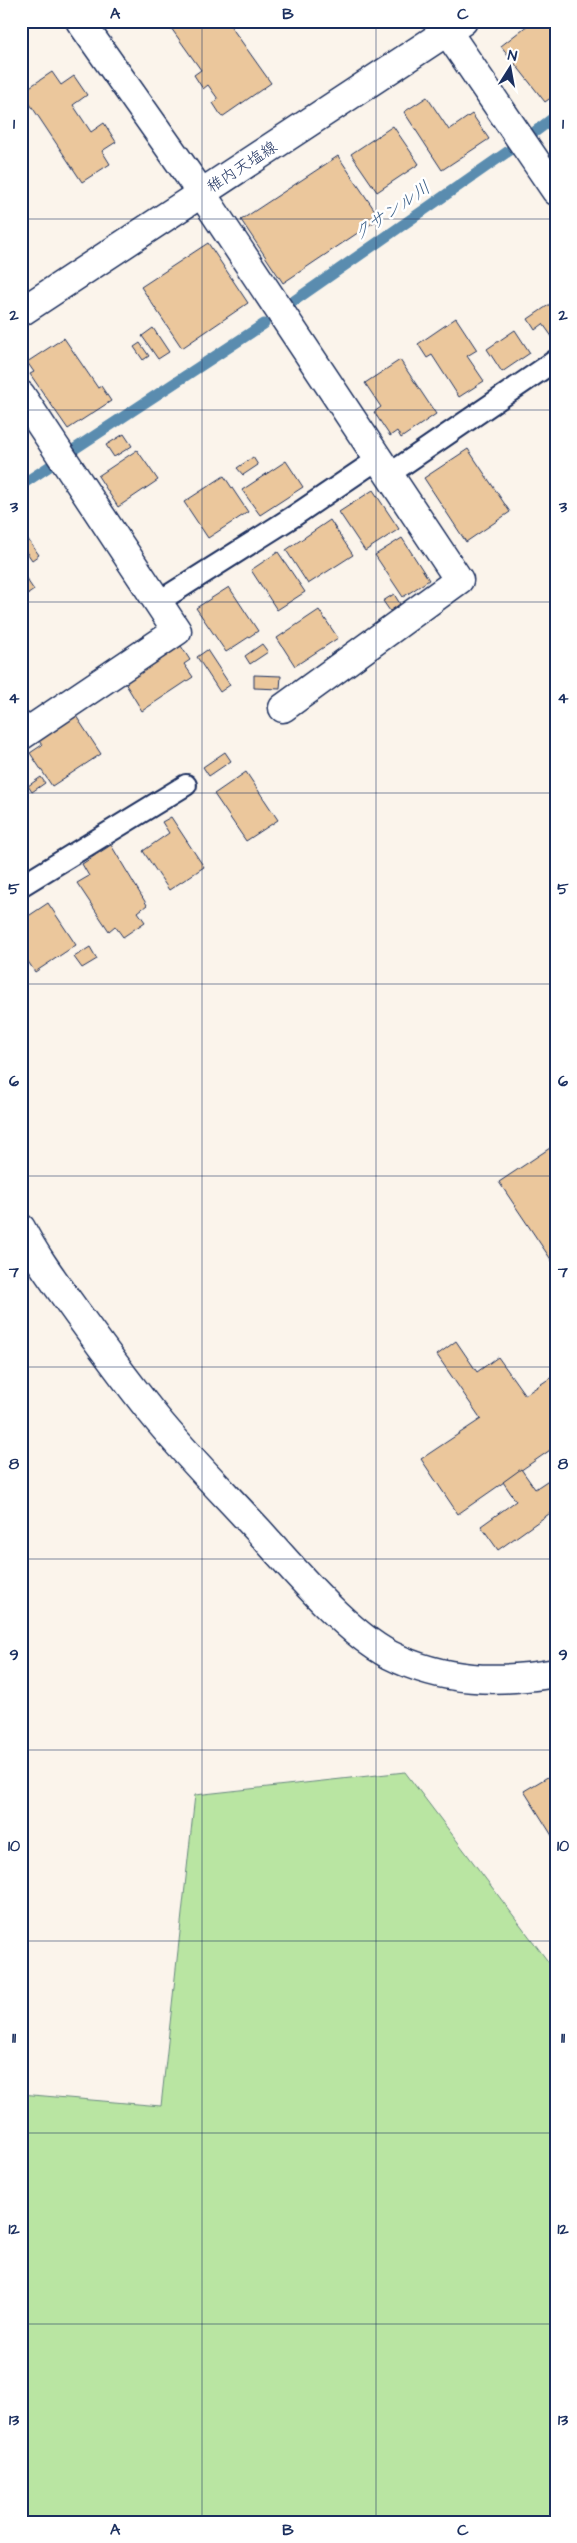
<svg xmlns="http://www.w3.org/2000/svg" width="577" height="2543" font-family="'Architects Daughter','Klee One',sans-serif">
<style>
.green{fill:#b9e5a2;stroke:#6a8a80}
.lines{fill:none;stroke-linecap:round;stroke-linejoin:round}
.stream{stroke:#5a8caf;stroke-width:11}
.building{fill:#ebc79c;stroke:#1b2f5e}
.service-casing{stroke:#1b2f5e;stroke-width:24}
.minor-casing{stroke:#1b2f5e;stroke-width:31}
.tertiary-casing{stroke:#1b2f5e;stroke-width:31}
.primary-casing{stroke:#1b2f5e;stroke-width:31}
.service{stroke:#fff;stroke-width:20}
.minor{stroke:#fff;stroke-width:28}
.tertiary{stroke:#fff;stroke-width:28}
.primary{stroke:#fff;stroke-width:28}
.grid{fill:none;stroke:#1b2f5e;stroke-width:1;stroke-opacity:0.55}
.labels{text-anchor:middle;dominant-baseline:central;stroke-width:5;stroke-linejoin:round;paint-order:stroke}
.street-label{font-size:16px;fill:#1b2f5e;stroke:#fff}
.water-label{font-size:18px;font-style:italic;fill:#3a5e86;stroke:#fff}
.neatline{fill:none;stroke:#1b2f5e;stroke-width:2}
.grid-label{font-size:16px;text-anchor:middle;font-weight:bold;fill:#1b2f5e}
</style>
<rect width="100%" height="100%" fill="#fbf4eb"/>
<filter id="ink" filterUnits="userSpaceOnUse"><feTurbulence type="fractalNoise" baseFrequency=".02" numOctaves="2"/><feDisplacementMap in="SourceGraphic" scale="10" xChannelSelector="R" yChannelSelector="G"/><feConvolveMatrix kernelMatrix="1 2 1 2 8 2 1 2 1" color-interpolation-filters="sRGB"/></filter>
<g filter="url(#ink)">
<polygon class="green" points="405,1772 556,1972 556,2522 21,2522 21,2094 161,2106 195,1795"/>
<g class="lines">
<g class="stream">
<polyline points="536,131 556,116"/>
<polyline points="291,303 513,148"/>
<polyline points="76,448 264,324"/>
<polyline points="21,485 50,466"/>
</g>
</g>
<g class="building">
<polygon points="166,21 227,21 271,83 222,117 213,103 218,99 208,85 203,89 194,75 201,70"/>
<polygon points="533,21 550,21 556,29 556,94 545,102 501,46"/>
<polygon points="52,72 61,85 74,76 87,95 73,105 91,132 104,123 116,142 102,151 110,164 82,182 22,92"/>
<polygon points="427,97 449,130 472,114 489,139 442,170 404,112"/>
<polygon points="393,126 419,164 377,192 351,154"/>
<polygon points="338,156 380,218 283,283 241,220"/>
<polygon points="208,243 248,303 182,348 141,287"/>
<polygon points="556,300 556,336 553,338 543,324 535,330 528,319"/>
<polygon points="456,318 477,350 467,356 484,381 459,397 432,355 427,358 418,344"/>
<polygon points="153,328 169,352 158,359 142,336"/>
<polygon points="515,330 530,353 502,372 487,349"/>
<polygon points="64,338 98,388 101,386 111,401 68,429 30,374 34,372 27,362"/>
<polygon points="140,343 149,356 143,360 134,347"/>
<polygon points="400,360 436,414 401,438 397,431 390,436 374,412 381,407 365,383"/>
<polygon points="124,434 132,446 114,457 106,445"/>
<polygon points="468,449 510,512 466,542 424,478"/>
<polygon points="137,450 158,480 118,507 98,476"/>
<polygon points="253,457 258,465 243,475 237,468"/>
<polygon points="286,461 303,487 260,515 242,490"/>
<polygon points="224,476 248,512 208,538 184,502"/>
<polygon points="373,490 399,529 365,551 339,512"/>
<polygon points="330,520 353,555 308,584 286,550"/>
<polygon points="27,538 39,555 32,560 21,544 21,542"/>
<polygon points="402,538 429,580 403,597 375,555"/>
<polygon points="278,552 305,592 277,610 251,570"/>
<polygon points="21,571 34,590 21,599"/>
<polygon points="229,587 258,631 226,652 196,608"/>
<polygon points="394,594 400,604 390,611 383,601"/>
<polygon points="319,610 338,638 295,666 277,638"/>
<polygon points="262,644 268,652 250,664 245,656"/>
<polygon points="181,646 190,660 184,664 193,677 142,711 125,683"/>
<polygon points="207,650 230,685 220,692 197,657"/>
<polygon points="254,675 281,676 280,689 254,688"/>
<polygon points="76,716 101,754 52,786 30,753 42,745 39,741"/>
<polygon points="225,752 231,761 209,776 203,767"/>
<polygon points="21,763 27,772 21,775"/>
<polygon points="246,772 278,820 246,841 214,794"/>
<polygon points="41,777 45,783 32,792 28,786"/>
<polygon points="21,786 28,796 21,801"/>
<polygon points="171,817 204,867 169,890 143,851 169,833 162,822"/>
<polygon points="111,845 147,905 138,912 145,922 123,937 115,926 109,931 77,883 89,876 82,864"/>
<polygon points="48,903 76,945 35,972 21,951 21,921"/>
<polygon points="90,947 97,959 82,968 74,957"/>
<polygon points="556,1144 556,1267 499,1182"/>
<polygon points="456,1341 477,1372 498,1357 525,1395 556,1374 556,1446 458,1514 421,1459 481,1419 437,1355"/>
<polygon points="521,1469 535,1489 556,1475 556,1509 498,1550 481,1526 516,1501 503,1482"/>
<polygon points="556,1772 556,1842 524,1791"/>
</g>
<g class="lines">
<defs>
<g id="service">
<polyline points="388,475 556,360"/>
<polyline points="158,602 294,516 378,459"/>
<polyline points="21,886 186,785"/>
</g>
<g id="minor">
<polyline points="80,21 202,194 459,580 283,708"/>
<polyline points="440,21 556,191"/>
<polyline points="21,395 177,631 21,736"/>
</g>
<path id="tertiary" d="M 21,1228 C 37,1259 57,1285 77,1313 C 103,1349 129,1385 157,1419 C 189,1458 225,1494 259,1531 C 293,1569 346,1632 390,1655 C 444,1682 497,1683 556,1673"/>
<polyline id="primary" points="21,312 463,21"/>
</defs>
<use href="#service" class="service-casing"/>
<use href="#minor" class="minor-casing"/>
<use href="#tertiary" class="tertiary-casing"/>
<use href="#primary" class="primary-casing"/>
<use href="#service" class="service"/>
<use href="#minor" class="minor"/>
<use href="#tertiary" class="tertiary"/>
<use href="#primary" class="primary"/>
</g>
</g>
<path class="grid" d="M 202,21 L 202,2522M 376,21 L 376,2522M 21,219 L 556,219M 21,410 L 556,410M 21,602 L 556,602M 21,793 L 556,793M 21,984 L 556,984M 21,1176 L 556,1176M 21,1367 L 556,1367M 21,1559 L 556,1559M 21,1750 L 556,1750M 21,1941 L 556,1941M 21,2133 L 556,2133M 21,2324 L 556,2324"/>
<g class="labels">
<g class="street-label">
<text transform="translate(242 167) rotate(-33)">稚内天塩線</text>
</g>
<g class="water-label">
<text transform="translate(392 211) rotate(-35)">クサンル川</text>
</g>
</g>
<rect width="577" height="2543" fill="none" stroke="#fff" stroke-width="55"/>
<g transform="translate(510 68) rotate(11)" stroke="#ffffff" stroke-width="4" paint-order="stroke">
<path d="M0-4L9 19L0 12L-9 19Z" fill="#1b2f5e"/>
<text y="-8" font-size="14" font-weight="bold" text-anchor="middle" fill="#1b2f5e">N</text>
</g>
<rect x="28" y="28" width="522" height="2488" class="neatline"/>
<g class="grid-label">
<text x="115" y="19">A</text>
<text x="288" y="19">B</text>
<text x="463" y="19">C</text>
<text x="14" y="129">1</text>
<text x="563" y="129">1</text>
<text x="14" y="320">2</text>
<text x="563" y="320">2</text>
<text x="14" y="512">3</text>
<text x="563" y="512">3</text>
<text x="14" y="703">4</text>
<text x="563" y="703">4</text>
<text x="14" y="894">5</text>
<text x="563" y="894">5</text>
<text x="14" y="1086">6</text>
<text x="563" y="1086">6</text>
<text x="14" y="1277">7</text>
<text x="563" y="1277">7</text>
<text x="14" y="1469">8</text>
<text x="563" y="1469">8</text>
<text x="14" y="1660">9</text>
<text x="563" y="1660">9</text>
<text x="14" y="1851">10</text>
<text x="563" y="1851">10</text>
<text x="14" y="2043">11</text>
<text x="563" y="2043">11</text>
<text x="14" y="2234">12</text>
<text x="563" y="2234">12</text>
<text x="14" y="2425">13</text>
<text x="563" y="2425">13</text>
<text x="115" y="2535">A</text>
<text x="288" y="2535">B</text>
<text x="463" y="2535">C</text>
</g>
</svg>
